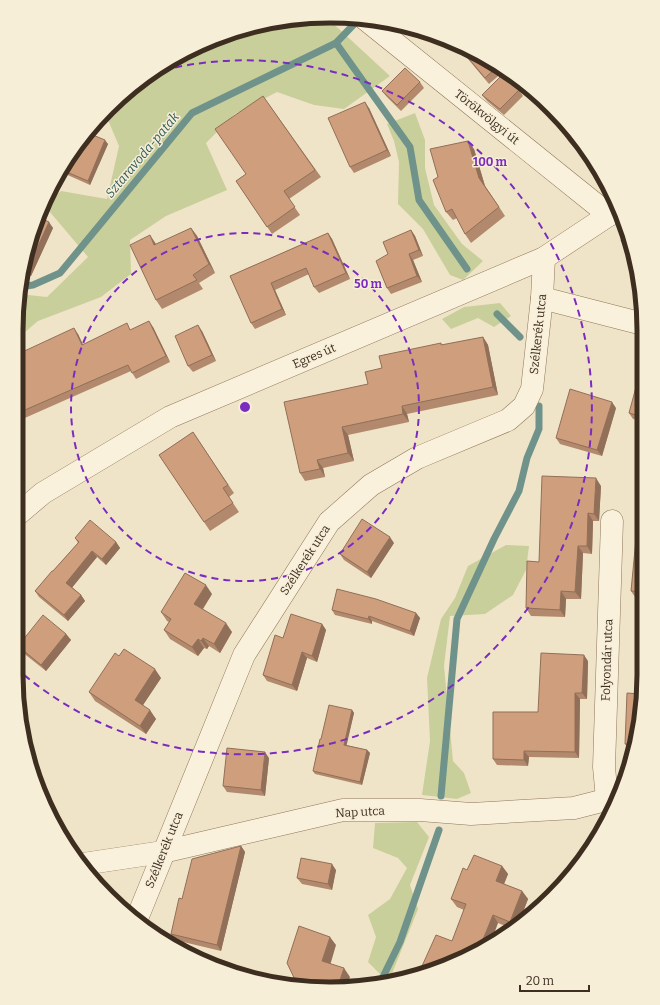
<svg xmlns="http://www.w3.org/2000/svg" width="660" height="1005" font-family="Bitter,serif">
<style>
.green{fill:#c9cf9b}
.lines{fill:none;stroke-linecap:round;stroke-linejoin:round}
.stream{stroke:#6f938a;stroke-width:7}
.minor-casing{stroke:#8d765c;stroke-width:23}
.minor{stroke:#faf1dc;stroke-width:22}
.wall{fill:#b2896c}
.shaded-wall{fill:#916f58}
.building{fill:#cf9f7d;stroke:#916f58}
.ring{fill:none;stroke:#7b2cbf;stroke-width:2;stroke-dasharray:7 5}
.labels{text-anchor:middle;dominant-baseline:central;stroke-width:3;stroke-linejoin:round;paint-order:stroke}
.street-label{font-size:12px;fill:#3d2e20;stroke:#f7eed8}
.water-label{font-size:13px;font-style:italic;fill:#2f5d5a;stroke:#f7eed8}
.rim{fill:none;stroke:#3d2e20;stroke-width:5}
.centre{fill:#7b2cbf;stroke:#f7eed8;stroke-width:2}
.ring-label{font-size:12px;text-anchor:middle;font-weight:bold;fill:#7b2cbf;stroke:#f7eed8;stroke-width:3;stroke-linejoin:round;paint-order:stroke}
</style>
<rect width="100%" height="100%" fill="#f0e4c8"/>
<g class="green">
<polygon points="310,17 326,17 390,76 344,109 314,105 277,92 235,114 206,143 227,190 166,216 130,240 131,274 101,297 38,321 18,338 19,294 47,297 88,257 44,205 61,191 107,199 119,146 105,113 139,81 191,48 249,27"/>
<polygon points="415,113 425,140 425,168 434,205 462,244 483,261 463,280 450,275 423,229 398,204 399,162 394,141 387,124"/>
<polygon points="500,303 511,316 494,327 478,318 451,329 442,319 464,307"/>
<polygon points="506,545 529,546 526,570 513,595 485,614 450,616 444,666 453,761 464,773 471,793 457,799 422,795 430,741 427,678 441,619 455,598 468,566"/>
<polygon points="417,822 429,837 410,885 418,909 389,981 387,981 368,962 376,937 368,915 390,899 407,868 398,858 373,848 375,823"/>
</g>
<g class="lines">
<g class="stream">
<polyline points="336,43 410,147 419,200 467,269"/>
<polyline points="19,287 33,285 60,273 192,113 336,43 360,18"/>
<polyline points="497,314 520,337"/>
<polyline points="441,796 457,619 494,539 519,491 527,458 539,429 539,406"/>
<polyline points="381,981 400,942 439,830"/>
</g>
<defs>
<g id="minor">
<polyline points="365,19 609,215"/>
<polyline points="542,298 643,324"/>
<polyline points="17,515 43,493 170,417 544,258 609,215 618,209"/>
<polyline points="607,799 604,767 612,521"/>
<polyline points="83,864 163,852 343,810 420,810 471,814 574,808 617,797"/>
<polyline points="136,921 244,655 329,522 371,485 417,458 508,420 524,406 532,389 542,298 544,258"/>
</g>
</defs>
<use href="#minor" class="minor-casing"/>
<use href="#minor" class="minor"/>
</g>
<g class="wall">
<polygon points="464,53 487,58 504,71 489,84 468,59"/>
<polygon points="420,82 424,88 401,111 387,97 382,91"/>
<polygon points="519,90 523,96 504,115 487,101 482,95"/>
<polygon points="263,96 321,177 289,199 300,215 272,234 236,181 246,174"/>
<polygon points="369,108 391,156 354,173 350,167"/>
<polygon points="88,133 108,144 90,185 61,172"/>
<polygon points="565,136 579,139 589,154 584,158 569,142"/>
<polygon points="474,149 485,186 505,216 471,243 465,234 457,218 453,220 446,212 438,177"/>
<polygon points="40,218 53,228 31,276 24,273"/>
<polygon points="191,228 197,236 215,273 199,283 203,289 162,309 156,300 156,245"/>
<polygon points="411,230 415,236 423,256 413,260 422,282 391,294 387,288 388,254"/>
<polygon points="328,233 332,239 350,279 319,293 314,287 309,274 275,290 286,315 255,329 251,323 230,276"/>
<polygon points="153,327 170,362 136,379 131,371 18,421 18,354 78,334 83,345 131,330"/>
<polygon points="202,331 216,361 193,372 188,366"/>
<polygon points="483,337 488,345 498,395 407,414 409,422 348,435 354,461 323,468 325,477 305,481 300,473 368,384 382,368 442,345"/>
<polygon points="643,374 643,422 633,419 629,413"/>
<polygon points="616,408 602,456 560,444 556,438"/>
<polygon points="193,432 234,493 229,497 239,512 210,531 159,455"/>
<polygon points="601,486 599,521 593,521 592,554 583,553 581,599 566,599 565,617 531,616 526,608 539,562"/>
<polygon points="642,519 642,600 637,600 631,591"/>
<polygon points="75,538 116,542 120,548 106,565 97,557 72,587 81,595 85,601 68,621 39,597 35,591 78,543"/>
<polygon points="394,543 371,578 344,560 340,554"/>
<polygon points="212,594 203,609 232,632 220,653 209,646 207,649 204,648 198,656 170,639 164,630 169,622 167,621 161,612"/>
<polygon points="332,610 416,613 420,618 414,636 372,621 372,624 335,615"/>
<polygon points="322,624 326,630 317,662 307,658 297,691 267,681 263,675 283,638"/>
<polygon points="66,634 71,640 46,671 22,652 18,646"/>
<polygon points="119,656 161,678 143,705 156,719 146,734 95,701 89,692"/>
<polygon points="588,661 587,699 580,699 579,758 529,757 528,766 497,765 493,759"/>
<polygon points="352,710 354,713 346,745 367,750 370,753 362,785 315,774 313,771 321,739"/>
<polygon points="641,716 631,750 629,750 625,744"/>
<polygon points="269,758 265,796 227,792 223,786"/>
<polygon points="241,846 245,852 221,951 175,940 171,934 182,899"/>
<polygon points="502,866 508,874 504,884 522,891 528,899 520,920 510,928 498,923 452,941 464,910 457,907 451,899 467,870"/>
<polygon points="336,870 332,890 302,884 297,878"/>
</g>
<g class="shaded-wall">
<polygon points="365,102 369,108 391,156 387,150"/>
<polygon points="105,140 108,144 90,185 88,181"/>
<polygon points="468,141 474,149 485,186 505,216 479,178"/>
<polygon points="49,222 53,228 31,276 27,270"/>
<polygon points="191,228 197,236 215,273 209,264"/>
<polygon points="411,230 415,236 423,256 419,250"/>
<polygon points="328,233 332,239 350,279 346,273"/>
<polygon points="150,235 156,244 160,254 154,245"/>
<polygon points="409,254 413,260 422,282 417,276"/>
<polygon points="271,283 275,290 286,315 282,309"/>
<polygon points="149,321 153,327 170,362 166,356"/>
<polygon points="198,325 202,331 216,361 212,355"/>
<polygon points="74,328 78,334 86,351 82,345"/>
<polygon points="483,337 488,345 498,395 493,387"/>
<polygon points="612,402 616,408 602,456 597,450"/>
<polygon points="402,406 407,414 409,422 403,414"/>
<polygon points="342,427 348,435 354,461 348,453"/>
<polygon points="317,460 323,468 325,477 320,469"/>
<polygon points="596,478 601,486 599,521 594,514"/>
<polygon points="588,513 593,521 592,554 587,546"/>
<polygon points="390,537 394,543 371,578 367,572"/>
<polygon points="116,542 120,548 106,565 102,559"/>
<polygon points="578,546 583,553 581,599 575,592"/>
<polygon points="92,551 97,557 71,589 66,583"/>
<polygon points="206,585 212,594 200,613 194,604"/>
<polygon points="561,591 566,599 565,617 560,610"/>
<polygon points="81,595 85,601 68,621 64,615"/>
<polygon points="416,613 420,618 414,636 410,631"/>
<polygon points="369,616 372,621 372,624 368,619"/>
<polygon points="226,623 232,632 220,653 214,644"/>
<polygon points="322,624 326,630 317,662 312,656"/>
<polygon points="66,634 71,640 46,671 41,665"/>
<polygon points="203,638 209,646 207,649 201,641"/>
<polygon points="198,639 204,648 198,656 192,647"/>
<polygon points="302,652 307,658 297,691 292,685"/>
<polygon points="584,655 588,661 587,699 582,693"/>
<polygon points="155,669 161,678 141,708 135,700"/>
<polygon points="575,693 580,699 579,758 575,752"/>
<polygon points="150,710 156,719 146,734 140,726"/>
<polygon points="352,710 354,713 346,748 344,745"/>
<polygon points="367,750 370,753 362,785 360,782"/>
<polygon points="524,751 529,757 528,766 524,760"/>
<polygon points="265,752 269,758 265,796 261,790"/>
<polygon points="241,846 245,852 221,951 217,945"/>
<polygon points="332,864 336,870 332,890 328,884"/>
<polygon points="502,866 508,874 502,889 496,881"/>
<polygon points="102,880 107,886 107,890 103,886"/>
<polygon points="522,891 528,899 520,920 513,926 510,922"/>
<polygon points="493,915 498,923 490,945 487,947 480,950 479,949"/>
<polygon points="330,937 336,945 329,969 322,961"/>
<polygon points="344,968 350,977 347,985 338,986"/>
</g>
<g class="building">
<polygon points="468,49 487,58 498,66 485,78 464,53"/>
<polygon points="405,68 420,82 397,105 382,91"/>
<polygon points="503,74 519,90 500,109 482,95"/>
<polygon points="263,96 315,170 284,191 295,207 267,227 236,181 246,174 215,129"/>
<polygon points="365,102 387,150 350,167 328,118"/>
<polygon points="571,130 579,139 585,148 580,152 565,136"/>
<polygon points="88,133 105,140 88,181 62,170"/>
<polygon points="468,141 479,178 499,207 465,234 452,209 446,212 433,180 438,177 430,149"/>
<polygon points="40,218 49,222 27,270 25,269"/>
<polygon points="191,228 209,264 193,275 197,280 156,300 130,245 150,235 154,245"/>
<polygon points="411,230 419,250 409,254 417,276 387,288 376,261 388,254 383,242"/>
<polygon points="328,233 346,273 314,287 306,268 271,283 282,309 251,323 230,276"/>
<polygon points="628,236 633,249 636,263 634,264 621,240"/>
<polygon points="149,321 166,356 132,373 128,365 18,413 18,354 74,328 82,345 127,323 130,330"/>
<polygon points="198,325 212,355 188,366 175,336"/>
<polygon points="483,337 493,387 402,406 403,414 342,427 348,453 317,460 320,469 300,473 284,402 368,384 365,372 382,368 379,356 441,343 441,345"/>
<polygon points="643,374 643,417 629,413 639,376"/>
<polygon points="570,389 612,402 597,450 556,438"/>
<polygon points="193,432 228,485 223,488 233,503 204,522 159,455"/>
<polygon points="542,476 596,478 594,514 588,513 587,546 578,546 575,592 561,591 560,610 526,608 527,561 539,562"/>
<polygon points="638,518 642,519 642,592 631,591"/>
<polygon points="362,519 390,537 367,572 340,554"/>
<polygon points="90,520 116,542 102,559 92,551 66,583 81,595 64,615 35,591 52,571 53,571 79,542 75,538"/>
<polygon points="185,573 206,585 194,604 226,623 214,644 203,638 201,641 198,639 192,647 164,630 171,619 161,612"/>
<polygon points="337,589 376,599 416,613 410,631 369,616 368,619 332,610"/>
<polygon points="291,614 322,624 312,656 302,652 292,685 263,675 275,635 283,638"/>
<polygon points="43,615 66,634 41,665 18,646"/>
<polygon points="124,649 155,669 135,700 150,710 140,726 89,692 115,653 119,656"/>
<polygon points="541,653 584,655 582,693 575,693 575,752 524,751 524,760 493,759 493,712 538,712"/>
<polygon points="627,693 641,694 641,716 633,744 625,744"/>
<polygon points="329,705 352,710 344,745 367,750 360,782 313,771 320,739 321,739"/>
<polygon points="227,748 265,752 261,790 223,786"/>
<polygon points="241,846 217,945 171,934 179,898 182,899 192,859"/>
<polygon points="474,855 502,866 496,881 522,891 510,922 493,915 479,949 480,950 418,975 436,935 452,941 466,904 451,899 463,868 467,870"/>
<polygon points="301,858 332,864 328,884 297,878"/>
<polygon points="98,880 102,880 103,886"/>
<polygon points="299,926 330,937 322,961 344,968 338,986 309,988 298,986 287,963"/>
</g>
<g class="ring">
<circle cx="245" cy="407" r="174"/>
<path d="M152 73A347 347 0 1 1 17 669"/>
</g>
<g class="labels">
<g class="street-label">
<text transform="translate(487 117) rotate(39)">Törökvölgyi út</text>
<text transform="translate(538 334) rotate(-84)">Szélkerék utca</text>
<text transform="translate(314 356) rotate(-23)">Egres út</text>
<text transform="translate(305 560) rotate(-57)">Szélkerék utca</text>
<text transform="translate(607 660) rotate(-88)">Folyondár utca</text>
<text transform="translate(360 812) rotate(-3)">Nap utca</text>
<text transform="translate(164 850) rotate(-68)">Szélkerék utca</text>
</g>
<g class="water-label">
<text transform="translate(142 155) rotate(-50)">Sztaravoda-patak</text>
</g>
</g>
<path d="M0 0H660V1005H0ZM330 23H330A307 307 0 0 1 637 330V675A307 307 0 0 1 330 982H330A307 307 0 0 1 23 675V330A307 307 0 0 1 330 23Z" fill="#f7eed8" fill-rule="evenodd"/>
<path class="rim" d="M330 23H330A307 307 0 0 1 637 330V675A307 307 0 0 1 330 982H330A307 307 0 0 1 23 675V330A307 307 0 0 1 330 23Z"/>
<circle cx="245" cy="407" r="6" class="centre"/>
<g class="ring-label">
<text x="490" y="166">100 m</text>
<text x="368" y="288">50 m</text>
</g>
<path d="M520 985v6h69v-6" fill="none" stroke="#3d2e20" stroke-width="2"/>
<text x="526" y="985" font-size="12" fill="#3d2e20" stroke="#f7eed8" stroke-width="3" paint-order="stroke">20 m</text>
</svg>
